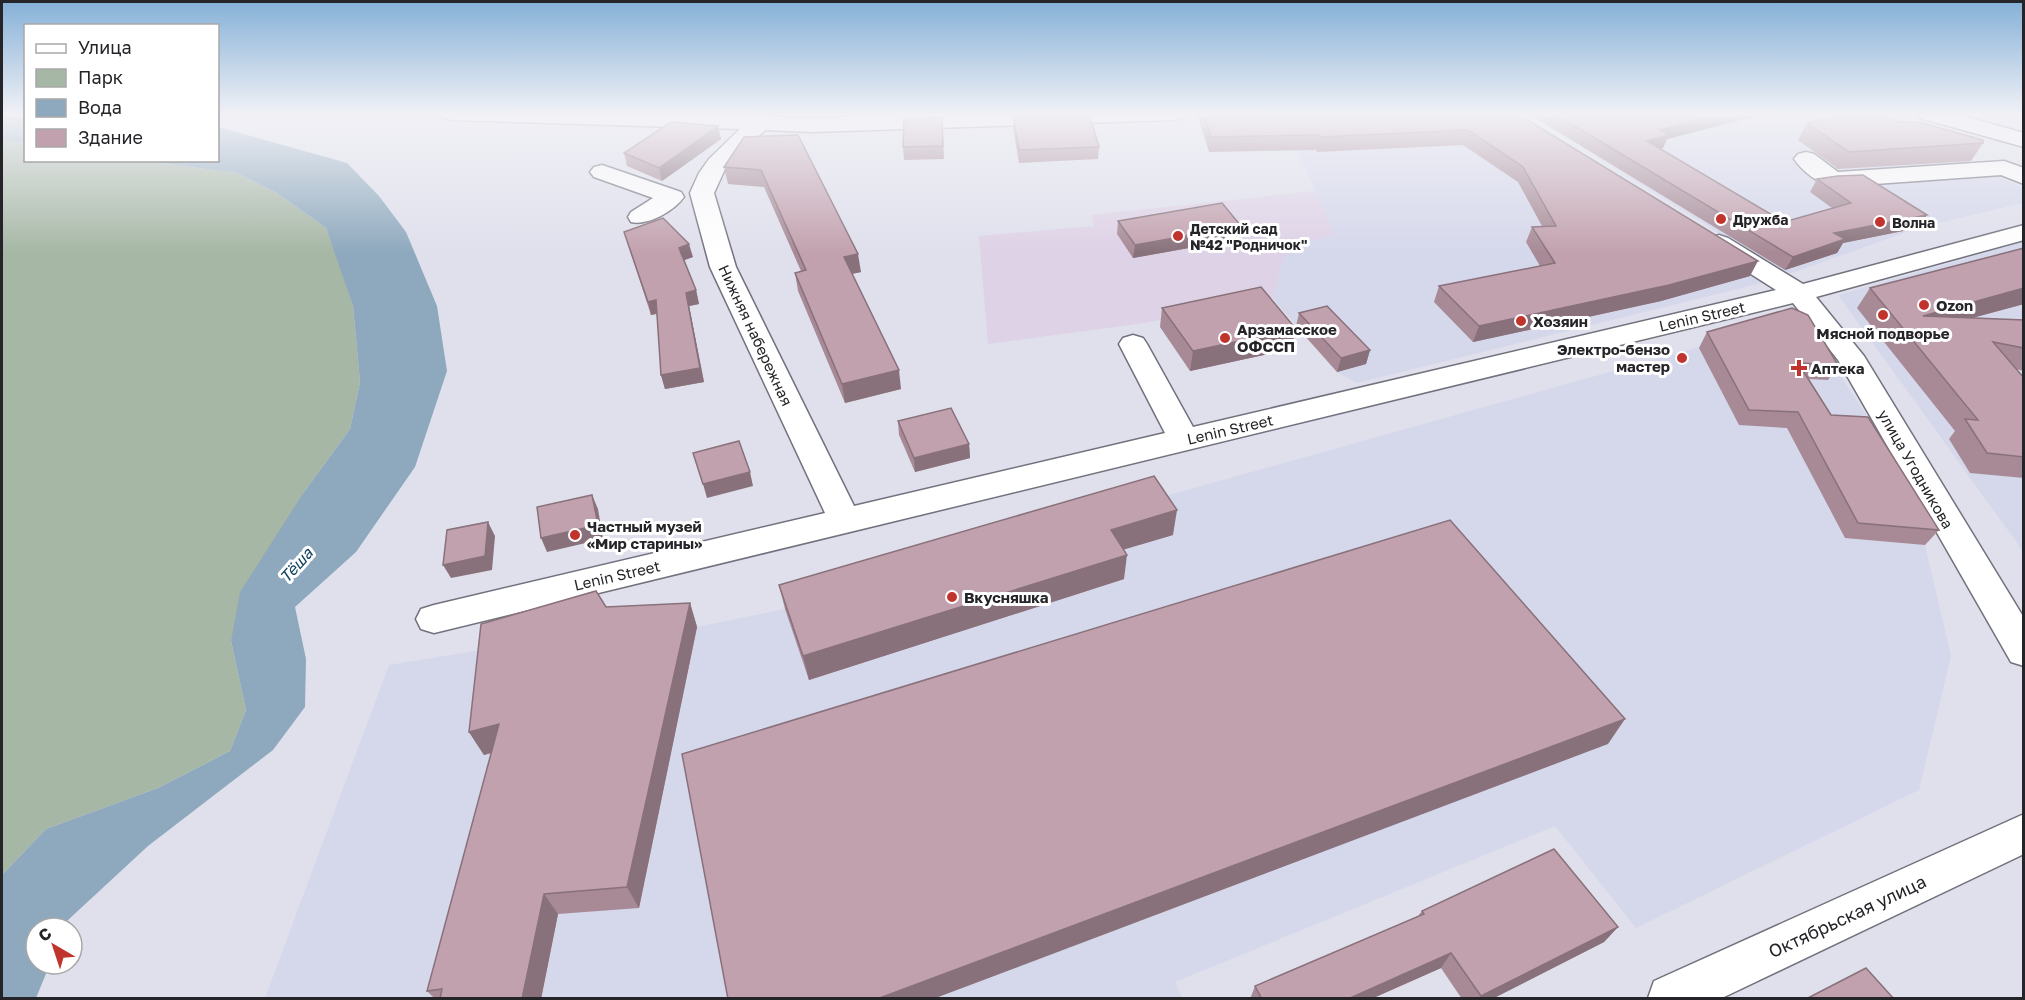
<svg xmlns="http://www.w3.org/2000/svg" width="2025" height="1000" font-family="'Golos Text',sans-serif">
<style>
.built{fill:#d5d7eb}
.education{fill:#ded2e6}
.green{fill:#a6b7a5}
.water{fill:#8ea9bd}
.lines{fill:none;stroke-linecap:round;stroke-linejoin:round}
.minor-casing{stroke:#71727d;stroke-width:3}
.major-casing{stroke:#71727d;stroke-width:3}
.minor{fill:#fff;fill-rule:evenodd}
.major{fill:#fff;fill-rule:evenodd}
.wall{fill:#a78a96}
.shaded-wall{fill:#88717a}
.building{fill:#c2a1ae;stroke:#88717a;stroke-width:1.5}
.poi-dot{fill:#c1332d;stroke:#fff;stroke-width:2}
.labels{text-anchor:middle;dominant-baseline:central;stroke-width:6;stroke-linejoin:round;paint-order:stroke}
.far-poi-label{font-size:14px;font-weight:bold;fill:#252529;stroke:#fff;text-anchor:start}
.poi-label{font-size:15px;font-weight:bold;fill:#252529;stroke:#fff;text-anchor:start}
.street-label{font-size:15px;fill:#252529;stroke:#fff}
.water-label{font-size:16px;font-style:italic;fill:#10415f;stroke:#fff}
.near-street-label{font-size:18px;fill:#252529;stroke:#fff}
</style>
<rect width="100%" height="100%" fill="#dfe0ec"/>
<g class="built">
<polygon points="1498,113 1762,283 1357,383 1337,372 1273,299 1286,247 1334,234 1283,117"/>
<polygon points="1526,113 1809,113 1830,124 1890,126 2023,188 2023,203 1918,228 1786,275"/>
<polygon points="2023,242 2023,551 1838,295"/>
<polygon points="1803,318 1876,430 1925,545 1951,656 1919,790 1636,928 1555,826 1175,982 1182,998 265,998 389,665 494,648 616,631 697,627 785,609 1087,518"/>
</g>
<polygon class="education" points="1315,191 1334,234 1286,248 1273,299 1144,323 988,344 979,236 1094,226 1092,215"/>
<polygon class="green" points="2,140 25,143 26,160 143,161 237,173 277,193 326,228 339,263 353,306 360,382 350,429 304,492 231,641 246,710 230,751 158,788 46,829 2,875"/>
<g class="water">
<polygon points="2,113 25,113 25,143 2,140"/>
<polygon points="218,127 347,163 379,196 406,232 437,306 447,371 415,467 356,552 295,607 306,659 305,707 273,750 148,846 68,920 64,928 36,928 36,964 50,964 36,998 2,998 2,875 46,829 158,788 230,751 246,710 231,641 240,592 304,492 350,429 360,382 353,306 326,228 277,193 237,173 143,161 218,160"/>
</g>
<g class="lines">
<defs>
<g id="minor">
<polygon points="440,113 651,113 812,118 973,113 1185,113 1182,118 1174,120 812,132 765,130 725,169 714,193 736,267 854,506 1165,433 1119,344 1123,338 1133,335 1143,338 1147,344 1193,427 1776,290 1710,248 1706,243 1710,238 1719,235 1728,238 1803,284 2024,225 2024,240 1816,297 1864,356 2024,618 2024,666 2011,662 1838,360 1793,303 434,633 421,629 416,619 421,609 434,605 825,513 710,267 690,193 699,173 709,159 740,129 451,120 443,118"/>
<path d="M 1806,152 L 1814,154 L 1838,172 L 2004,161 L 2024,168 L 2024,184 L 2001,175 L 1833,187 C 1819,184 1802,171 1794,159 L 1798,154 Z"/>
<path d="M 602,165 L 681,192 L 684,197 C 674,211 648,226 631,222 L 628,217 L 631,212 L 653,198 L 594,177 L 590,172 L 594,167 Z"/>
</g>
<g id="major">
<polygon points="1917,113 1952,113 2024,133 2024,147 1920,118"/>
<polygon points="2024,814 2024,854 1722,998 1648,998 1654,981"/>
</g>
</defs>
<use href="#minor" class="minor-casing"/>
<use href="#major" class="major-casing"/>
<use href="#minor" class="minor"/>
<use href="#major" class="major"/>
</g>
<g class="wall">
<polygon points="1197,113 1516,113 1750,276 1661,301 1473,342 1434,302 1439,286 1540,266 1526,242 1532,227 1542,226 1518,182 1463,145 1317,152 1316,150 1209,152"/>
<polygon points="1527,113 1768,113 1667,139 1663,148 1660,149 1784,222 1832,208 1810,192 1817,179 1918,228 1843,243 1837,253 1785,270"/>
<polygon points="1013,115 1099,147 1098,159 1019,163 1013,128"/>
<polygon points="942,117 944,159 904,160 903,147"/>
<polygon points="1899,122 1983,143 1971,161 1838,169 1798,140 1807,123"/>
<polygon points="744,137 861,272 852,274 901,389 845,403 798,291 795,273 801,271 764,187 728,184 724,167"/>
<polygon points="721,139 662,181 627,166 624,153"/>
<polygon points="1118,221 1241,226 1239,239 1133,258 1117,234"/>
<polygon points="624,232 693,257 684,260 696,290 699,304 689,306 704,382 665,389 661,375 657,314 651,315"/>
<polygon points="2024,248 2024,304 1972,318 2024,320 2024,371 2016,369 2024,378 2024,478 1970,473 1949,439 1955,431 1857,308 1870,288"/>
<polygon points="1162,308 1291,349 1190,371 1160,327"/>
<polygon points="1299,313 1370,350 1366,364 1337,372 1296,326"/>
<polygon points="1707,332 1838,365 1828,380 1809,379 1831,415 1939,530 1925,545 1845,538 1787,428 1739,425 1699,348"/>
<polygon points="898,421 969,444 970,458 915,472 899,435"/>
<polygon points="1173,535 1124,549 1124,579 809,680 785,609 779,585"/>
<polygon points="690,603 697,627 639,908 558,914 541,999 435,999 427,991 491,753 484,755 469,732 606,607"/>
<polygon points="1422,911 1618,927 1604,942 1492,999 1462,999 1441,968 1371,999 1250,999 1255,986 1418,916"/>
</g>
<g class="shaded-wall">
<polygon points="1725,113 1768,113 1667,139 1663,148 1642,154 1647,141 1660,130"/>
<polygon points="718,126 721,139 662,181 659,168"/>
<polygon points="1927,215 1918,228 1843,243 1837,253 1785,270 1793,257 1834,233"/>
<polygon points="1241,226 1239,239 1133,258 1135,245"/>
<polygon points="689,244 693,257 682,261 679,248"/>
<polygon points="858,254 861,272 846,275 844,257"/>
<polygon points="1758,261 1750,276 1661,301 1473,342 1479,326"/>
<polygon points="2024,288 2024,304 1909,335 1923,316"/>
<polygon points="696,290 699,304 689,306 704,382 665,389 661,375 686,293"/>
<polygon points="656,300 659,313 651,315 648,302"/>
<polygon points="1296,329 1291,349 1190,371 1193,351"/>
<polygon points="1370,350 1366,364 1337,372 1341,358"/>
<polygon points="899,370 901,389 845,403 842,384"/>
<polygon points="969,444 970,458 915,472 914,458"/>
<polygon points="750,472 753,486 707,498 703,484"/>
<polygon points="592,495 598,509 603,539 547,552 541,538"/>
<polygon points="1177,510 1173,535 1109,554 1111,530"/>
<polygon points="488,522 495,536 492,570 451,578 443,565"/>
<polygon points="1127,555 1124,579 809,680 803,656"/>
<polygon points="690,603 697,627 639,908 627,887"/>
<polygon points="1625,719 1608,744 933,999 877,999"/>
<polygon points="499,724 512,747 484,755 469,732"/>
<polygon points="544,894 558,914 541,999 522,999"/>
<polygon points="1618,927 1604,942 1492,999 1479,999 1481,996"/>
<polygon points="1451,953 1441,968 1371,999 1348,999"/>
</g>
<g class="building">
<polygon points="1075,113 1089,113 1099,147 1019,150 1013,115"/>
<polygon points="1204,113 1516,113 1758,261 1669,285 1479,326 1439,286 1555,263 1532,227 1556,226 1523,167 1468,130 1321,137 1319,135 1211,137"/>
<polygon points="1553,113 1725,113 1660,130 1669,135 1647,141 1784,222 1851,203 1817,179 1838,176 1863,175 1927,215 1834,233 1845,239 1793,257"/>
<polygon points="1853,113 1882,113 1899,122 1919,122 1983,140 1983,143 1849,152 1807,123"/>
<polygon points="942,117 943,146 903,147 904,119"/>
<polygon points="671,122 718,126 659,168 624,153"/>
<polygon points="798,135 858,254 844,257 899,370 842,384 795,273 806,270 761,170 724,167 744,137"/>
<polygon points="1222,203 1241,226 1135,245 1118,221"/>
<polygon points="663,218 689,244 679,248 696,290 686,293 700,368 661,375 656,300 648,302 624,232"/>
<polygon points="2024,248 2024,288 1923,316 2024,320 2024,348 1993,342 2024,378 2024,457 1987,453 1965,419 1978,420 1870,288"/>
<polygon points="1261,287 1296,329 1193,351 1162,308"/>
<polygon points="1327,306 1370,350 1341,358 1299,313"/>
<polygon points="1792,308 1808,315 1838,365 1798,363 1831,415 1868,417 1939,530 1858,523 1798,412 1749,410 1707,332"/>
<polygon points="951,408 969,444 914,458 898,421"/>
<polygon points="739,441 750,472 703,484 693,453"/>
<polygon points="1154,476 1177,510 1111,530 1127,555 803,656 779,585"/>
<polygon points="592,495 598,525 541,538 537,507"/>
<polygon points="1450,520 1625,719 877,999 728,999 682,754"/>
<polygon points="488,522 485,556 443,565 447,530"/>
<polygon points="596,591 606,607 690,603 627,887 544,894 522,999 440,999 442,989 427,991 499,724 469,732 481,624"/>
<polygon points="1554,849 1618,927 1481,996 1451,953 1348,999 1262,999 1255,986 1424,914 1422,911"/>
<polygon points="1866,968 1894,999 1806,999"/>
</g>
<linearGradient id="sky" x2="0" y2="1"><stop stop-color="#84b0d7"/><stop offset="0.45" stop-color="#f1f1f6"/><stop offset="1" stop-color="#f1f1f6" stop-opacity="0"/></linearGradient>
<rect width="2025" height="253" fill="url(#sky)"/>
<g class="poi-dot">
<circle cx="1721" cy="219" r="6"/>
<circle cx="1880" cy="222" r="6"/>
<circle cx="1178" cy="236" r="6"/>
<circle cx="1924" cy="305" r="6"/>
<circle cx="1883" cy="315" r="6"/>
<circle cx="1521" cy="321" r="6"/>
<circle cx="1225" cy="338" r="6"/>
<circle cx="1682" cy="358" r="6"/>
<path d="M1796 359h6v6h6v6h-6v6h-6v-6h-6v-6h6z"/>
<circle cx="575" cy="535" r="6"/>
<circle cx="952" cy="597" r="6"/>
</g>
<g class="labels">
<g class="far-poi-label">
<text x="1733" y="219">Дружба</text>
<text x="1892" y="222">Волна</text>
<text x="1190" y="228">Детский сад<tspan x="1190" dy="16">№42 "Родничок"</tspan></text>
</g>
<g class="poi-label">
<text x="1936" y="305">Ozon</text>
<text x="1533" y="321">Хозяин</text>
<text x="1237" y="329">Арзамасское<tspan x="1237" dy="17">ОФССП</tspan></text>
<text x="1883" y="333" text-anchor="middle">Мясной подворье</text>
<text x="1670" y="349" text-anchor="end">Электро-бензо<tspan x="1670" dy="17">мастер</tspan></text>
<text x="1811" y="368">Аптека</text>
<text x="587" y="526">Частный музей<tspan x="587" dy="17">«Мир старины»</tspan></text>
<text x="964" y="597">Вкусняшка</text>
</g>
<g class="street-label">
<text transform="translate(1702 316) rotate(-13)">Lenin Street</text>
<text transform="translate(756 335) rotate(65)">Нижняя набережная</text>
<text transform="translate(1230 429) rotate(-13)">Lenin Street</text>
<text transform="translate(1916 469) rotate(60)">улица Угодникова</text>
<text transform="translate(617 575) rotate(-13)">Lenin Street</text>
</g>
<g class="water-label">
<text transform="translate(296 565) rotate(-48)">Тёша</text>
</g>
<g class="near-street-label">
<text transform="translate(1847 916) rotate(-25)">Октябрьская улица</text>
</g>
</g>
<rect width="2025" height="1000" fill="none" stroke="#252529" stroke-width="6"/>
<rect x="24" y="24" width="195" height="138" fill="#ffffff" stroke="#a8a8a9" stroke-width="1.5"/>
<rect x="36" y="44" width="30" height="9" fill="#ffffff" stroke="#a8a8a9" stroke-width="1.5"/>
<text x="78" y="54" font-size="18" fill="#252529">Улица</text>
<rect x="36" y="69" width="30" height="18" fill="#a6b7a5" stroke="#a8a8a9" stroke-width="1.5"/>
<text x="78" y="84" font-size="18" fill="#252529">Парк</text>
<rect x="36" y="99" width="30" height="18" fill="#8ea9bd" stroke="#a8a8a9" stroke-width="1.5"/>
<text x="78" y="114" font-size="18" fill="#252529">Вода</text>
<rect x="36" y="129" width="30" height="18" fill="#c2a1ae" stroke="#a8a8a9" stroke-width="1.5"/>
<text x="78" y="144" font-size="18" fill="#252529">Здание</text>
<g transform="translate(54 946) rotate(321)"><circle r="28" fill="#ffffff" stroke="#a8a8a9" stroke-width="1.5"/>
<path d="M0-4.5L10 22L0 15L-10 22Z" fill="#c1332d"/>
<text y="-9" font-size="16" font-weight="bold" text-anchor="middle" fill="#252529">С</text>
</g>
</svg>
